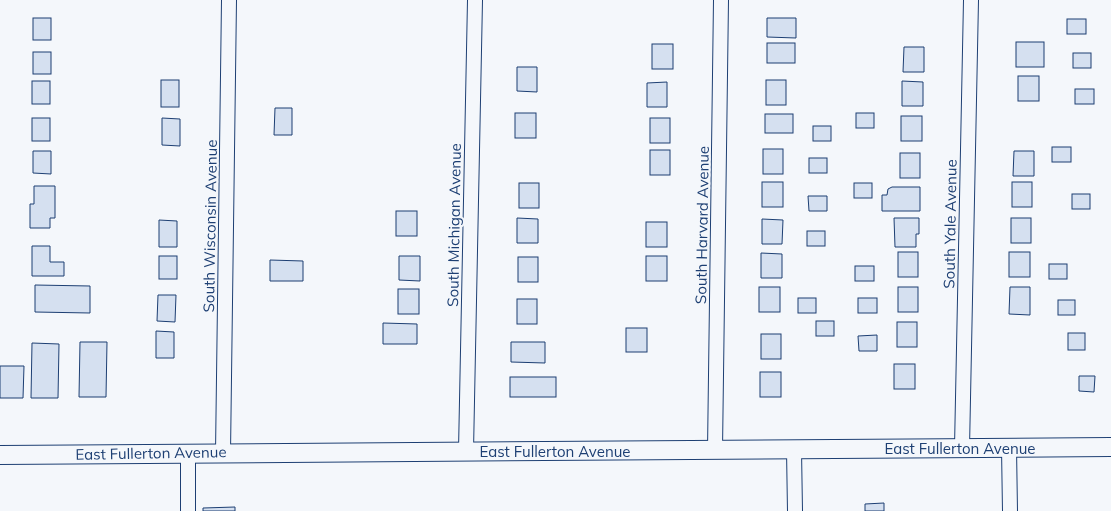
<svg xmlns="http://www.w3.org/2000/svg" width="1111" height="511" font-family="Mulish,sans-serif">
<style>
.building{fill:#d5e0f0;stroke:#1d3f73}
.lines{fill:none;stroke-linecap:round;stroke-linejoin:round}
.minor-casing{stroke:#1d3f73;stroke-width:16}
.tertiary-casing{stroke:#1d3f73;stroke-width:20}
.minor{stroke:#f4f7fb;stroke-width:14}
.tertiary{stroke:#f4f7fb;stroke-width:18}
.labels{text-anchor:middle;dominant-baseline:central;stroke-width:4;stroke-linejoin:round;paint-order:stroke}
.street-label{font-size:15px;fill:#1d3f73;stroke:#f4f7fb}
</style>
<rect width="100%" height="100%" fill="#f4f7fb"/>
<g class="building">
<rect x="33" y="18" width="18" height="22"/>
<polygon points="767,18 796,18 796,38 767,37"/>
<rect x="1067" y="19" width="19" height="15"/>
<rect x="1016" y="42" width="28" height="25"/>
<rect x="767" y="43" width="28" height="20"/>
<rect x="652" y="44" width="21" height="25"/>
<polygon points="904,47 924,47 924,72 903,72"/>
<rect x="33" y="52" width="18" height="22"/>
<rect x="1073" y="53" width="18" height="15"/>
<polygon points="517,67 537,67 537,92 517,91"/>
<rect x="1018" y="76" width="21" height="25"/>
<rect x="161" y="80" width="18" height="27"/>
<rect x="766" y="80" width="20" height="25"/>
<rect x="32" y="81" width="18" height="23"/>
<polygon points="902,81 923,82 923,106 902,106"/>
<polygon points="667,82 667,107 647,107 647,83"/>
<rect x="1075" y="89" width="19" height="15"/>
<polygon points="275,108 292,108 292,135 274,135"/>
<rect x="515" y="113" width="21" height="25"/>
<rect x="856" y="113" width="18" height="15"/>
<rect x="765" y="114" width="28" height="19"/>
<rect x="901" y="116" width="21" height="25"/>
<rect x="32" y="118" width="18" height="23"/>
<polygon points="162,118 180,119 180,146 162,145"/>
<rect x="650" y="118" width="20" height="25"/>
<rect x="813" y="126" width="18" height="15"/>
<rect x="1052" y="147" width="19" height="15"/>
<rect x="763" y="149" width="20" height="25"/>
<rect x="650" y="150" width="20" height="25"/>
<polygon points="33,151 51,151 51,174 33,173"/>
<polygon points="1014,151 1034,151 1034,176 1013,176"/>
<rect x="900" y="153" width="20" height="25"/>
<rect x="809" y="158" width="18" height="15"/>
<rect x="762" y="182" width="21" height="25"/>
<rect x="1012" y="182" width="20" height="25"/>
<rect x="519" y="183" width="20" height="25"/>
<rect x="854" y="183" width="18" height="15"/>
<polygon points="34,186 55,186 55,218 50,218 50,228 30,228 30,204 34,204"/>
<polygon points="892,187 920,187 920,211 882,211 882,195 887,195 888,189"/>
<rect x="1072" y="194" width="18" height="15"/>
<polygon points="808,196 827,196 827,211 809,211"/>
<rect x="396" y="211" width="21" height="25"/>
<polygon points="517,218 538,219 538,243 517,243"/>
<polygon points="894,218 919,218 919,234 916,234 916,247 895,247"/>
<rect x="1011" y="218" width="20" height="25"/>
<polygon points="762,219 783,220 782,244 762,244"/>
<polygon points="159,220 177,221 177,247 159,247"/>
<rect x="646" y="222" width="21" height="25"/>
<rect x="807" y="231" width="18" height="15"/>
<polygon points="32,246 50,246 50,262 64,262 64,276 32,276"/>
<rect x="898" y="252" width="20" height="25"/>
<rect x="1009" y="252" width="21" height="25"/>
<polygon points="761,253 782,254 782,278 761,278"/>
<rect x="159" y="256" width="18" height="23"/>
<polygon points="399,256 420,256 420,281 399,280"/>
<rect x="646" y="256" width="21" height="25"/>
<rect x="518" y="257" width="20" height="25"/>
<polygon points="270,260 303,261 303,281 270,281"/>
<rect x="1049" y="264" width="18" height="15"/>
<rect x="855" y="266" width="19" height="15"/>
<polygon points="35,285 90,286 90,313 35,312"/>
<rect x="759" y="287" width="21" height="25"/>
<rect x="898" y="287" width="20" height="25"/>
<polygon points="1010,287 1030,287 1030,315 1009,314"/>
<rect x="398" y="289" width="21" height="25"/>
<polygon points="158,295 176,295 175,322 157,321"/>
<rect x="798" y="298" width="18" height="15"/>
<rect x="858" y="298" width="19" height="15"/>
<rect x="517" y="299" width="20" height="25"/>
<rect x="1058" y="300" width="17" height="15"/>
<rect x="816" y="321" width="18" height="15"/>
<rect x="897" y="322" width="20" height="25"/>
<polygon points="383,323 417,324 417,344 383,344"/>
<rect x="626" y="328" width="21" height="24"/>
<polygon points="156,331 174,332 174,358 156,358"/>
<rect x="1068" y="333" width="17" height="17"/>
<rect x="761" y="334" width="20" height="25"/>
<polygon points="877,335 877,351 859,351 858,336"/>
<polygon points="80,342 107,342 106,397 79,397"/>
<polygon points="511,342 545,342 545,363 511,362"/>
<polygon points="32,343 59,344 58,398 31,398"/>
<rect x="894" y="364" width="21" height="25"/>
<polygon points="0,366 24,366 23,398 0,398"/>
<rect x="760" y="372" width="21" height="25"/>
<polygon points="1079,376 1095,376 1094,392 1079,391"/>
<rect x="510" y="377" width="46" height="20"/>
<polygon points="884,503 884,511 865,511 865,504"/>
<polygon points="235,507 235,511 203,511 203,508"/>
</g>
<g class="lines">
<defs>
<g id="minor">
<polyline points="962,448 971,0"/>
<polyline points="1009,448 1010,511"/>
<polyline points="715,450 721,0"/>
<polyline points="794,450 795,511"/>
<polyline points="466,451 475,0"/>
<polyline points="223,453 229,0"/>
<polyline points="188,511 188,454"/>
</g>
<polyline id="tertiary" points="0,455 1111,447"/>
</defs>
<use href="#minor" class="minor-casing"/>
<use href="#tertiary" class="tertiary-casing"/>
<use href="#minor" class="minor"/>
<use href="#tertiary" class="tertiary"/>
</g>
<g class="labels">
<g class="street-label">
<text transform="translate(950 224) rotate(-89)">South Yale Avenue</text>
<text transform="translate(454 225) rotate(-89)">South Michigan Avenue</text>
<text transform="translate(702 225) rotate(-89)">South Harvard Avenue</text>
<text transform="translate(210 226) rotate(-89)">South Wisconsin Avenue</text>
<text x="960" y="448">East Fullerton Avenue</text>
<text x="555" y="451">East Fullerton Avenue</text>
<text transform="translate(151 453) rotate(-1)">East Fullerton Avenue</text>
</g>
</g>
</svg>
